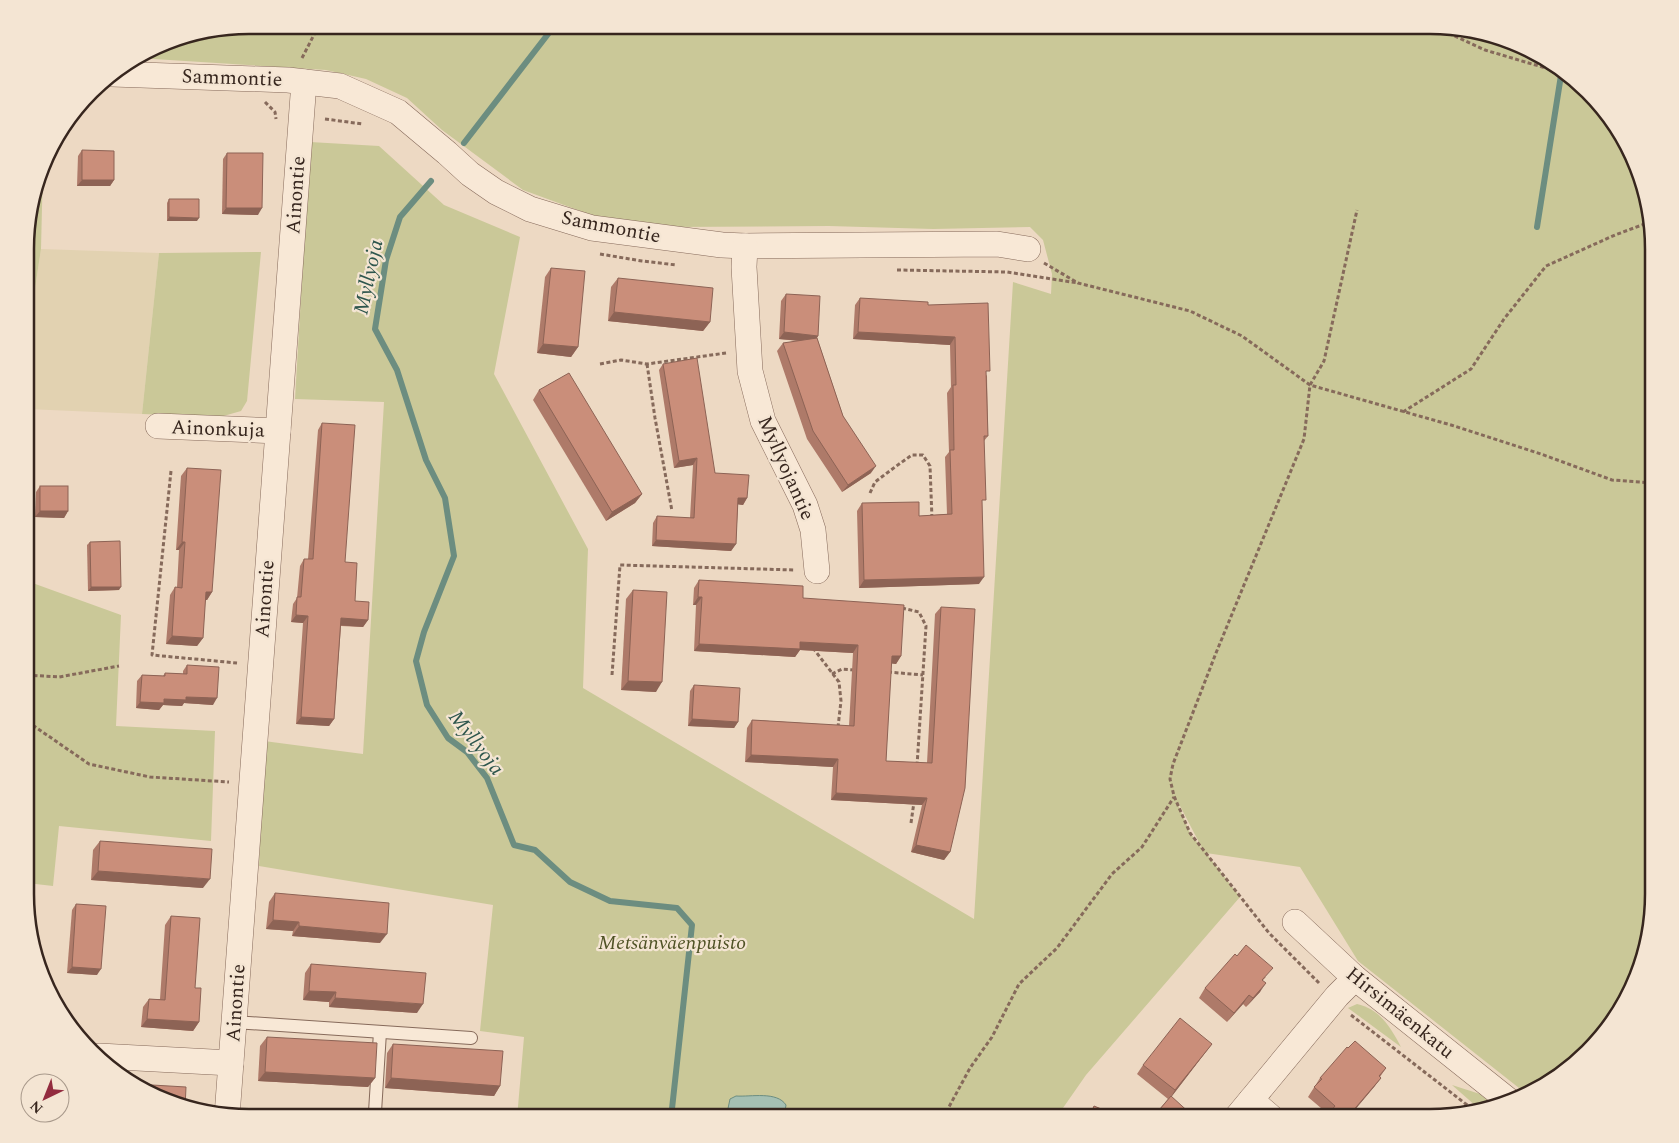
<svg xmlns="http://www.w3.org/2000/svg" width="1679" height="1143" font-family="Spectral,serif">
<style>
.farmland{fill:#e2d2b1}
.green{fill:#cac898;fill-rule:evenodd}
.water{fill:#a5c0b3;stroke:#6c8d80}
.lines{fill:none;stroke-linecap:round;stroke-linejoin:round}
.stream{stroke:#6c8d80;stroke-width:6}
.service-casing{stroke:#866a5b;stroke-width:14}
.minor-casing{stroke:#866a5b;stroke-width:26}
.path{stroke:#866a5b;stroke-width:3;stroke-dasharray:4 2.5;stroke-linecap:butt}
.service{stroke:#f8e8d6;stroke-width:12}
.minor{stroke:#f8e8d6;stroke-width:25}
.wall{fill:#ae7a69}
.shaded-wall{fill:#8d6355}
.building{fill:#ca8e7a;stroke:#8d6355}
.labels{text-anchor:middle;dominant-baseline:central;stroke-width:4.5;stroke-linejoin:round;paint-order:stroke}
.street-label{font-size:20px;fill:#37261e;stroke:#f4e5d3}
.park-label{font-size:20px;font-style:italic;fill:#4f5225;stroke:#f4e5d3}
.water-label{font-size:21px;font-style:italic;fill:#2e564d;stroke:#f4e5d3}
.rim{fill:none;stroke:#37261e;stroke-width:2.5}
</style>
<rect width="100%" height="100%" fill="#edd9c3"/>
<polygon class="farmland" points="41,249 159,253 142,414 27,409 27,341"/>
<g class="green">
<path d="M 249,25 L 1444,25 L 1502,37 L 1566,71 L 1624,137 L 1654,235 L 1654,909 L 1642,966 L 1608,1030 L 1528,1095 L 1358,961 L 1300,867 L 1206,853 L 1240,897 L 1086,1075 L 1056,1118 L 517,1118 L 524,1037 L 480,1031 L 493,905 L 259,866 L 264,741 L 363,754 L 384,402 L 295,399 L 310,142 L 379,146 L 444,205 L 520,237 L 494,374 L 588,549 L 583,688 L 974,919 L 1013,282 L 1051,294 L 1052,274 L 1043,240 L 1030,227 L 933,229 L 829,226 L 669,227 L 594,216 L 523,190 L 442,130 L 407,98 L 366,79 L 326,70 L 138,58 L 163,42 ZM 1177,802 L 1178,802 L 1203,850 L 1190,833 Z"/>
<polygon points="43,166 41,249 27,341 27,220"/>
<polygon points="261,252 247,401 241,411 220,417 142,414 159,253"/>
<polygon points="27,581 121,615 116,726 215,731 211,841 59,826 53,886 27,883"/>
<path d="M 1357,1004 C 1380,1009 1391,1028 1401,1047 L 1348,1008 Z"/>
<polygon points="1452,1085 1480,1094 1492,1104 1477,1107"/>
</g>
<path class="water" d="M 736,1096 C 751,1097 777,1091 786,1105 L 784,1118 L 726,1118 L 730,1099 Z"/>
<g class="lines">
<g class="stream">
<polyline points="464,143 555,25"/>
<polyline points="431,181 400,217 386,260 375,329 397,370 426,460 445,498 454,556 424,632 416,661 427,705 448,738 467,752 487,778 514,845 535,850 570,882 610,901 677,908 692,925 671,1118"/>
<polyline points="1537,227 1562,69"/>
</g>
<defs>
<g id="service">
<polyline points="234,1022 471,1038"/>
<polyline points="380,1118 375,1112 380,1032"/>
</g>
<g id="minor">
<polyline points="112,74 288,80 340,86 398,112 447,153 470,174 496,192 530,209 592,228 722,245 745,246 997,244 1028,249"/>
<polyline points="745,246 744,267 750,371 763,421 805,505 813,530 817,571"/>
<polyline points="158,426 278,431"/>
<polyline points="1295,922 1355,978 1508,1100"/>
<polyline points="99,1056 231,1063"/>
<polyline points="1251,1100 1272,1118"/>
<polyline points="227,1116 304,82"/>
<polyline points="1236,1118 1337,996 1355,978"/>
</g>
</defs>
<use href="#service" class="service-casing"/>
<use href="#minor" class="minor-casing"/>
<g class="path">
<polyline points="1431,25 1485,50 1569,75"/>
<polyline points="302,58 319,25"/>
<polyline points="265,102 275,112 276,119"/>
<polyline points="325,119 363,124"/>
<polyline points="27,252 30,235 30,210"/>
<polyline points="600,254 642,261 676,265"/>
<polyline points="1044,263 1078,283 1190,311 1242,336 1310,385 1451,425 1541,454 1612,480 1654,483"/>
<polyline points="897,270 1007,272 1078,283"/>
<polyline points="600,364 621,360 647,364 726,353"/>
<polyline points="647,364 655,418 672,511"/>
<polyline points="1403,412 1471,369 1504,319 1546,266 1615,235 1650,222"/>
<polyline points="171,471 152,655 237,663"/>
<polyline points="870,493 875,482 895,467 912,455 923,455 930,466 932,519"/>
<polyline points="902,608 919,612 926,626 917,766"/>
<polyline points="813,648 839,682 841,701 838,727"/>
<polyline points="888,672 923,675"/>
<polyline points="832,674 842,669 855,670"/>
<polyline points="27,675 59,677 119,666"/>
<polyline points="612,675 620,565 794,570"/>
<polyline points="27,714 31,724 89,764 150,777 229,782"/>
<polyline points="911,823 914,802"/>
<polyline points="1319,983 1269,933 1190,833 1174,796 1170,779 1173,764 1216,653 1304,439 1310,385 1324,361 1357,210"/>
<polyline points="1351,1015 1471,1108"/>
<polyline points="943,1118 970,1068 992,1037 1019,984 1057,948 1112,874 1142,847 1174,797"/>
</g>
<use href="#service" class="service"/>
<use href="#minor" class="minor"/>
</g>
<g class="wall">
<polygon points="82,150 114,180 110,186 77,186 78,156"/>
<polygon points="227,153 258,215 222,214 223,159"/>
<polygon points="169,199 197,221 167,221 167,203"/>
<polygon points="551,268 578,347 571,357 537,353 545,277"/>
<polygon points="618,278 710,322 703,331 608,321 611,287"/>
<polygon points="786,294 818,336 817,338 843,416 871,473 842,492 807,439 777,351 783,343 799,341 779,339 781,301"/>
<polygon points="860,298 928,305 987,376 988,436 984,441 979,584 859,588 857,511 862,503 919,516 947,514 945,457 949,452 947,393 951,387 950,345 853,339 855,305"/>
<polygon points="663,364 715,473 747,498 743,505 738,504 736,544 731,551 652,546 653,523 657,516 690,518 693,465 674,468 659,370"/>
<polygon points="539,390 642,494 635,503 606,521 533,400"/>
<polygon points="322,423 345,562 355,601 368,620 363,627 341,626 334,719 329,726 296,724 303,623 291,622 293,604 297,598 300,566 304,559 308,559 318,430"/>
<polygon points="187,468 212,592 207,600 205,600 203,638 197,646 166,644 170,595 175,587 177,587 179,550 176,550 181,476"/>
<polygon points="40,486 68,511 64,518 35,517 36,492"/>
<polygon points="90,542 119,590 88,591 87,545"/>
<polygon points="699,580 803,598 901,656 896,664 891,663 886,761 927,763 935,614 941,607 950,852 944,860 911,852 922,805 831,800 833,767 745,762 747,728 752,720 849,726 853,653 800,650 795,657 694,651 696,605 693,605 694,588"/>
<polygon points="633,590 656,692 621,690 626,599"/>
<polygon points="187,665 213,705 184,703 182,706 163,705 159,710 136,708 137,681 142,675 163,676 165,673 183,674 183,671"/>
<polygon points="694,685 738,722 734,728 688,726 690,691"/>
<polygon points="100,841 203,888 91,880 93,850"/>
<polygon points="275,893 380,943 292,936 293,931 266,929 269,902"/>
<polygon points="76,904 97,975 67,973 72,910"/>
<polygon points="171,916 195,988 199,1022 193,1031 141,1027 143,1007 149,999 160,999 165,925"/>
<polygon points="311,964 417,1013 329,1007 329,1002 303,1000 305,973"/>
<polygon points="1266,977 1263,980 1260,992 1246,1007 1243,1004 1227,1022 1199,998 1205,988"/>
<polygon points="267,1037 375,1078 368,1087 258,1081 260,1046"/>
<polygon points="393,1044 500,1086 494,1096 385,1088 387,1053"/>
<polygon points="1212,1044 1171,1097 1192,1118 1152,1118 1168,1099 1137,1074 1143,1065"/>
<polygon points="1348,1048 1386,1068 1380,1077 1381,1078 1374,1087 1352,1113 1328,1114 1308,1097 1320,1078"/>
<polygon points="1094,1106 1111,1113 1125,1118 1086,1118"/>
</g>
<g class="shaded-wall">
<polygon points="82,180 114,180 110,186 77,186"/>
<polygon points="226,208 262,208 258,215 222,214"/>
<polygon points="169,217 199,218 197,221 167,221"/>
<polygon points="614,312 710,322 703,331 608,321"/>
<polygon points="784,332 818,336 814,342 779,339"/>
<polygon points="858,332 955,337 950,345 853,339"/>
<polygon points="543,344 578,347 571,357 537,353"/>
<polygon points="697,458 693,465 674,468 679,461"/>
<polygon points="876,466 871,473 842,492 848,485"/>
<polygon points="642,494 635,503 606,521 612,512"/>
<polygon points="738,498 747,498 743,505 734,504"/>
<polygon points="40,511 68,511 64,518 35,517"/>
<polygon points="656,540 736,544 731,551 652,546"/>
<polygon points="182,542 185,542 179,550 176,550"/>
<polygon points="984,577 979,584 859,588 864,580"/>
<polygon points="91,587 121,587 119,590 88,591"/>
<polygon points="206,592 212,592 207,600 201,599"/>
<polygon points="698,597 702,597 696,605 693,605"/>
<polygon points="296,615 308,616 303,623 291,622"/>
<polygon points="341,618 368,620 363,627 336,625"/>
<polygon points="172,636 203,638 197,646 166,644"/>
<polygon points="800,642 858,645 853,653 800,650 795,657 694,651 699,644"/>
<polygon points="892,656 901,656 896,664 887,663"/>
<polygon points="628,681 662,682 656,692 621,690"/>
<polygon points="186,697 217,698 213,705 184,703 182,706 163,705 159,710 136,708 140,702"/>
<polygon points="301,717 334,719 329,726 296,724"/>
<polygon points="692,719 738,722 734,728 688,726"/>
<polygon points="751,755 838,759 833,767 745,762"/>
<polygon points="836,793 927,798 922,805 831,800"/>
<polygon points="916,845 950,852 944,860 911,852"/>
<polygon points="98,871 210,879 203,888 91,880"/>
<polygon points="273,920 299,922 293,931 266,929"/>
<polygon points="299,926 387,934 380,943 292,936"/>
<polygon points="72,967 101,969 97,975 67,973"/>
<polygon points="1266,983 1260,992 1246,1007 1253,998"/>
<polygon points="309,991 336,992 329,1002 303,1000"/>
<polygon points="1249,995 1243,1004 1227,1022 1234,1013"/>
<polygon points="335,998 423,1004 417,1013 329,1007"/>
<polygon points="147,1019 199,1022 193,1031 141,1027"/>
<polygon points="1212,1044 1205,1053 1169,1100 1175,1090"/>
<polygon points="265,1072 375,1078 368,1087 258,1081"/>
<polygon points="391,1078 500,1086 494,1096 385,1088"/>
<polygon points="1381,1078 1374,1087 1348,1118 1351,1113"/>
</g>
<g class="building">
<polygon points="82,150 114,151 114,180 82,180"/>
<polygon points="227,153 263,153 262,208 226,208"/>
<polygon points="169,199 199,199 199,218 169,217"/>
<polygon points="551,268 585,271 578,347 543,344"/>
<polygon points="618,278 713,288 710,322 614,312"/>
<polygon points="786,294 820,296 818,336 784,332"/>
<polygon points="860,298 928,302 928,305 988,303 990,371 986,371 988,436 984,436 986,500 982,500 984,577 864,580 862,503 919,502 919,516 952,514 950,450 954,450 953,385 956,385 955,337 858,332"/>
<polygon points="817,338 843,416 876,466 848,485 813,431 783,343"/>
<polygon points="697,358 715,473 749,475 747,498 738,498 736,544 656,540 657,516 694,518 697,458 679,461 663,364"/>
<polygon points="569,373 642,494 612,512 539,390"/>
<polygon points="322,423 355,425 345,562 357,563 355,601 369,602 368,620 341,618 334,719 301,717 308,616 296,615 297,597 301,597 304,559 313,559"/>
<polygon points="187,468 221,470 212,592 206,592 203,638 172,636 175,587 182,588 185,542 182,542"/>
<rect x="40" y="486" width="28" height="25"/>
<polygon points="120,541 121,587 91,587 90,542"/>
<polygon points="699,580 803,586 803,598 904,605 901,656 892,656 886,761 932,763 941,607 975,609 965,788 950,852 916,845 927,798 836,793 838,759 751,755 752,720 854,726 858,645 800,642 800,649 699,644 702,597 698,597"/>
<polygon points="633,590 667,592 662,682 628,681"/>
<polygon points="187,665 219,667 217,698 186,697 186,700 164,699 164,703 140,702 142,675 165,676 165,673 187,674"/>
<polygon points="694,685 740,688 738,722 692,719"/>
<polygon points="100,841 212,849 210,879 98,871"/>
<polygon points="275,893 389,903 387,934 299,926 299,922 273,920"/>
<polygon points="76,904 106,906 101,969 72,967"/>
<polygon points="171,916 200,918 195,988 201,988 199,1022 147,1019 149,999 165,1000"/>
<polygon points="1246,945 1273,968 1262,980 1266,983 1253,998 1249,995 1234,1013 1205,988 1235,954 1237,956"/>
<polygon points="311,964 426,973 423,1004 335,998 336,992 309,991"/>
<polygon points="1180,1018 1212,1044 1175,1090 1143,1065"/>
<polygon points="267,1037 377,1043 375,1078 265,1072"/>
<polygon points="1355,1041 1386,1068 1379,1076 1381,1078 1351,1113 1357,1118 1325,1118 1335,1106 1314,1087 1322,1079 1320,1078 1347,1047 1348,1048"/>
<polygon points="393,1044 503,1051 500,1086 391,1078"/>
<polygon points="135,1084 186,1087 185,1108 177,1106"/>
<polygon points="1171,1096 1193,1116 1192,1118 1156,1118 1154,1116"/>
<polygon points="1094,1106 1111,1113 1112,1112 1125,1118 1089,1118"/>
<polygon points="279,1113 314,1116 314,1118 279,1118"/>
<polygon points="1417,1113 1423,1118 1413,1118"/>
</g>
<g class="labels">
<g class="street-label">
<text transform="translate(232 78) rotate(2)">Sammontie</text>
<text transform="translate(296 195) rotate(-86)">Ainontie</text>
<text transform="translate(611 227) rotate(11)">Sammontie</text>
<text transform="translate(218 429) rotate(2)">Ainonkuja</text>
<text transform="translate(786 468) rotate(66)">Myllyojantie</text>
<text transform="translate(265 599) rotate(-86)">Ainontie</text>
<text transform="translate(236 1003) rotate(-86)">Ainontie</text>
<text transform="translate(1400 1013) rotate(39)">Hirsimäenkatu</text>
</g>
<g class="park-label">
<text x="672" y="943">Metsänväenpuisto</text>
</g>
<g class="water-label">
<text transform="translate(369 277) rotate(-78)">Myllyoja</text>
<text transform="translate(476 743) rotate(52)">Myllyoja</text>
</g>
</g>
<path d="M0 0H1679V1143H0ZM249 34H1430A215 215 0 0 1 1645 249V894A215 215 0 0 1 1430 1109H249A215 215 0 0 1 34 894V249A215 215 0 0 1 249 34Z" fill="#f4e5d3" fill-rule="evenodd"/>
<path class="rim" d="M249 34H1430A215 215 0 0 1 1645 249V894A215 215 0 0 1 1430 1109H249A215 215 0 0 1 34 894V249A215 215 0 0 1 249 34Z"/>
<g transform="translate(45 1098) rotate(223)"><circle r="24" fill="#f4e5d3" stroke="#a8998b"/>
<path d="M0-4L9 19L0 12L-9 19Z" fill="#932c3f"/>
<text y="-8" font-size="14" font-weight="bold" text-anchor="middle" fill="#37261e">N</text>
</g>
</svg>
